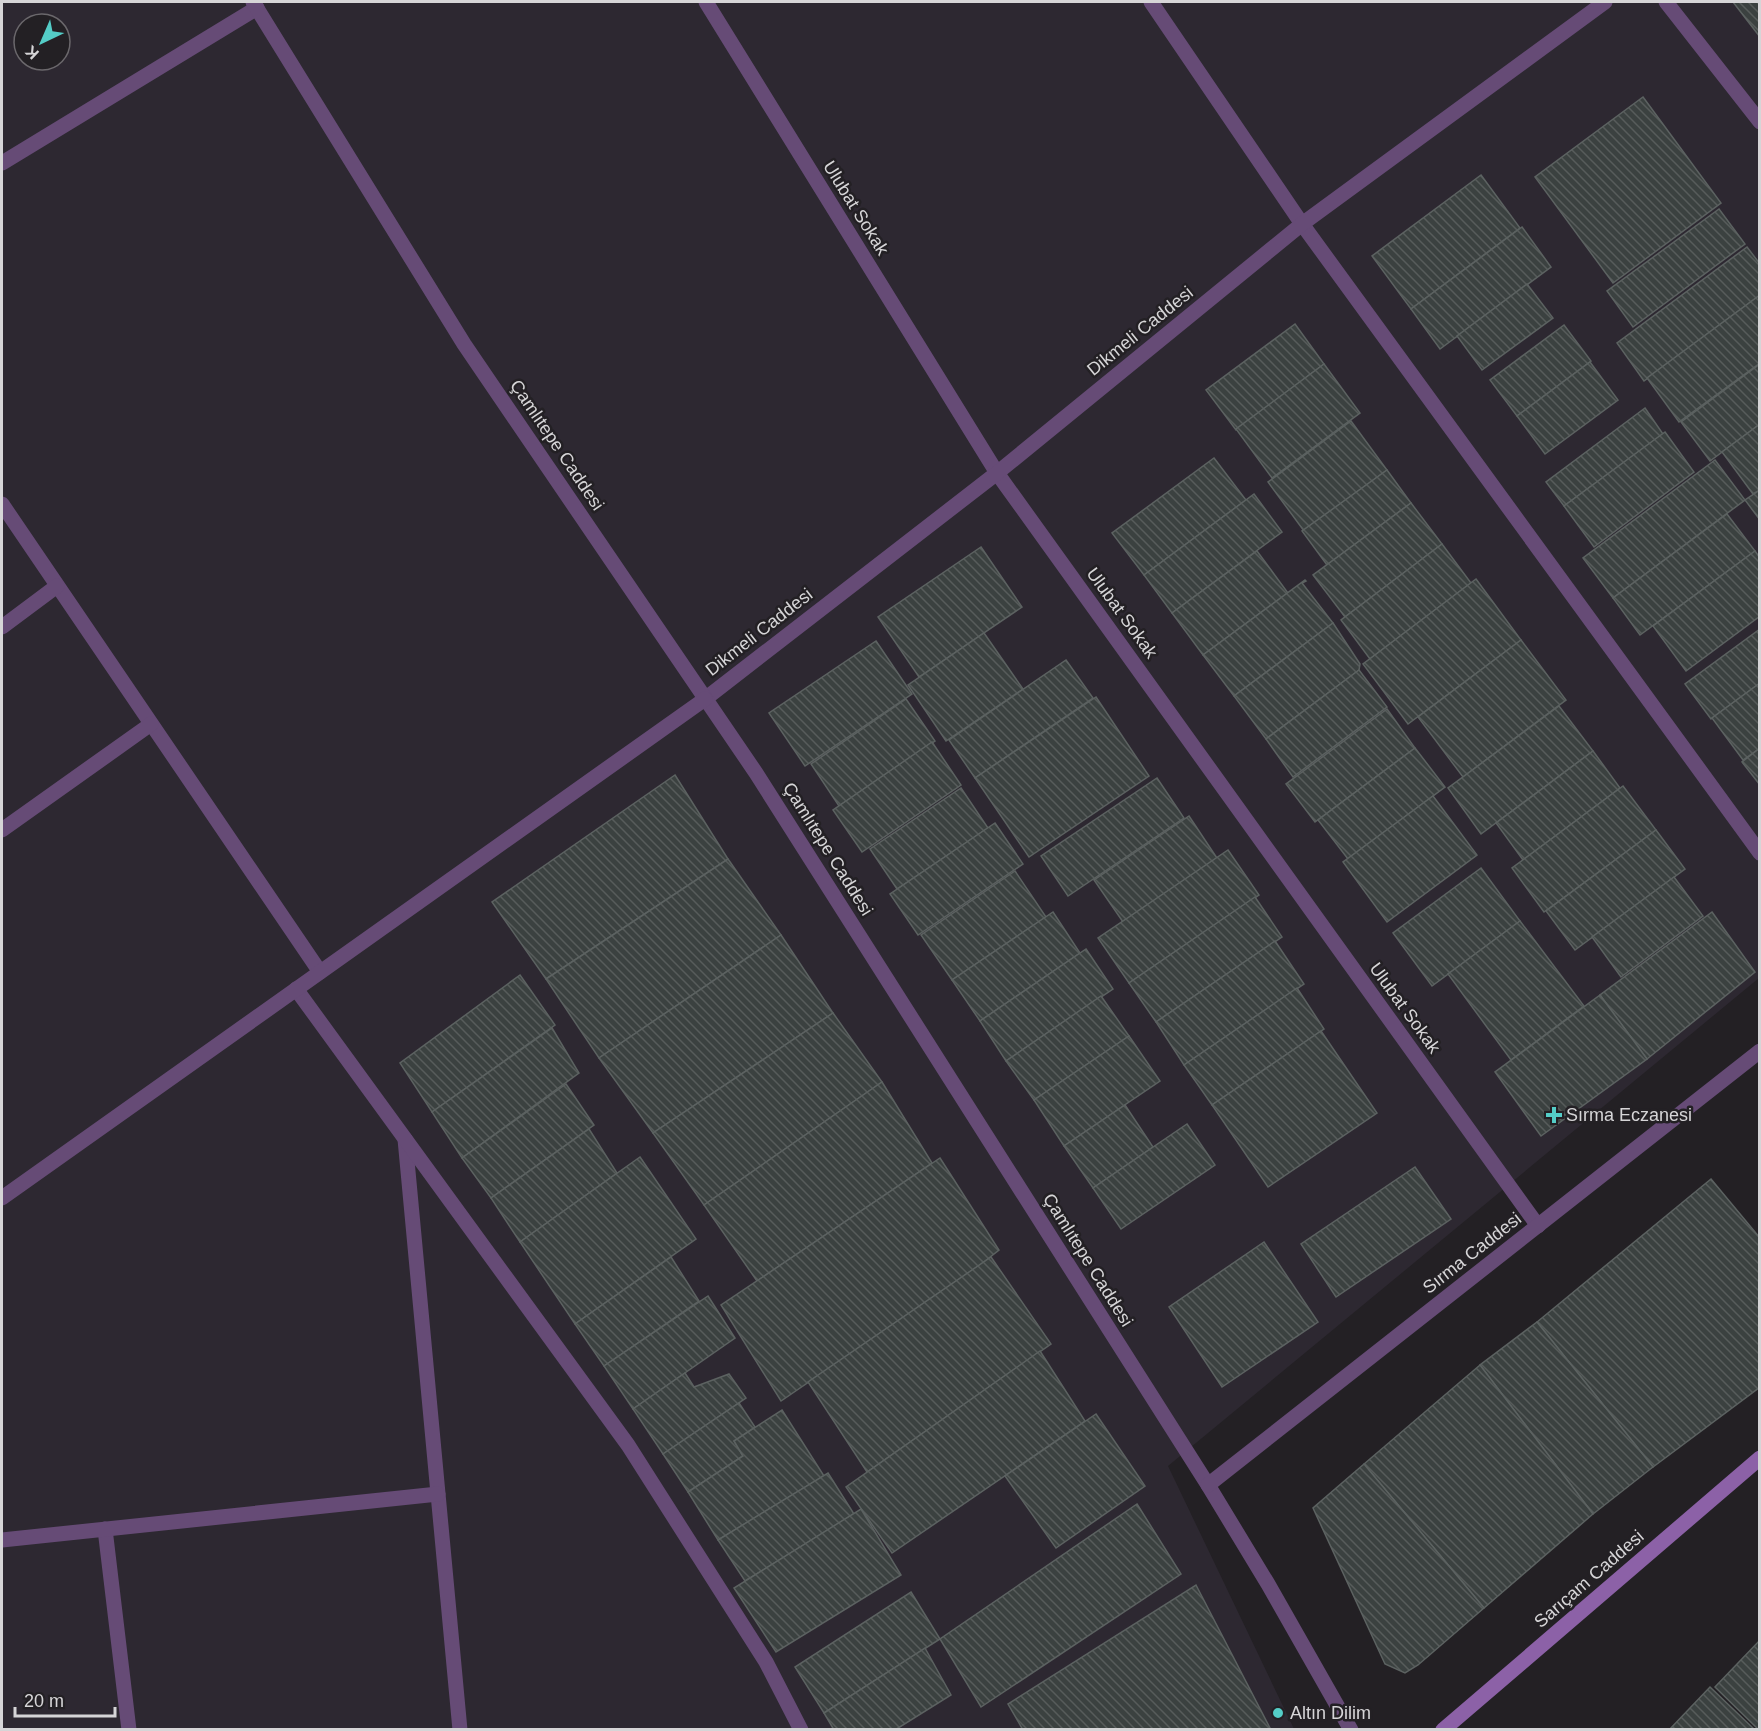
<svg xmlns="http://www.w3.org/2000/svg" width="1761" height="1731" font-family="Arial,sans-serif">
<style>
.built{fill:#2d2831;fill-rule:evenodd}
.building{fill:url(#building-back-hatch);stroke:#5c6261;stroke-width:1.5}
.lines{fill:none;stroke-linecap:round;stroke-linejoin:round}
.minor{stroke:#664b76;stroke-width:15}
.tertiary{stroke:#664b76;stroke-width:15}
.secondary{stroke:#8c61a7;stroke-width:15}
.poi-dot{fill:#54cdc7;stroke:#232024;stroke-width:2}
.labels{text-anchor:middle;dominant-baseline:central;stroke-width:5;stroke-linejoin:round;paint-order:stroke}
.street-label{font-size:18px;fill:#d6d5d7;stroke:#232024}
.poi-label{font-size:18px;fill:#d6d5d7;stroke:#232024;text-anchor:start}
</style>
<defs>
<pattern id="building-back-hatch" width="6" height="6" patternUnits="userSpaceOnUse" patternTransform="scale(1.5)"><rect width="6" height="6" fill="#3b4140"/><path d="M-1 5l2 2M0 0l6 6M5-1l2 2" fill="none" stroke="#575c5b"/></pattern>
</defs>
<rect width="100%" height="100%" fill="#232024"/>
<path class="built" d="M 2,2 L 1759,2 L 1759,978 L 1168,1466 L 1294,1729 L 2,1730 ZM 24,24 L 60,24 L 60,60 L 24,60 Z"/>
<g class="building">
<polygon points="1733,2 1760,2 1760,37"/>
<polygon points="1643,97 1721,203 1613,283 1535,177"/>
<polygon points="1481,175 1520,228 1411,309 1372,256"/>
<polygon points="1719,209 1745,244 1633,327 1607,291"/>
<polygon points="1522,227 1551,267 1440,349 1411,309"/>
<polygon points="1747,247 1760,264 1760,295 1644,381 1617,343"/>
<polygon points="1527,284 1553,318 1482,370 1457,336"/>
<polygon points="1760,295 1760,363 1679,422 1647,378"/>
<polygon points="1295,324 1324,364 1236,430 1206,390"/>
<polygon points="1564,325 1591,361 1517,416 1490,380"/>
<polygon points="1590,362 1618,400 1545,454 1517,416"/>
<polygon points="1324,364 1360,413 1272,478 1236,429"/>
<polygon points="1760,364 1760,424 1710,461 1681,422"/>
<polygon points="1645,408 1663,434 1564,506 1546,482"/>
<polygon points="1351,421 1387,470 1304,531 1268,482"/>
<polygon points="1760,424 1760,490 1753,494 1722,452"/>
<polygon points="1665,432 1694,472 1594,547 1564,506"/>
<polygon points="1214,458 1246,500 1144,575 1112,533"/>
<polygon points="1715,460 1745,500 1613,598 1583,558"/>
<polygon points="1387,470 1411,503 1327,565 1302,531"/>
<polygon points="1760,490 1760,520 1745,500"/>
<polygon points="1254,494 1282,532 1172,613 1144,575"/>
<polygon points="1411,503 1442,544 1345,617 1313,575"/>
<polygon points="1727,514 1755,551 1640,635 1613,598"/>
<polygon points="1442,544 1471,583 1370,659 1341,620"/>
<polygon points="981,547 1022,607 919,677 878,617"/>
<polygon points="1257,551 1288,593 1203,655 1172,613"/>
<polygon points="1755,551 1760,558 1760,616 1686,671 1653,626"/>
<polygon points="1476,579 1521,640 1408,724 1363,664"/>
<polygon points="1305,580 1306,581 1302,583 1333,623 1234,696 1203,655"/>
<polygon points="1333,623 1360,664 1359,670 1266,739 1234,696"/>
<polygon points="1760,629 1760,683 1711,719 1685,684"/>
<polygon points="984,633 1023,689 946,741 908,685"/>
<polygon points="1521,640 1566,700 1463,777 1418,717"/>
<polygon points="876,641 912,694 805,766 769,713"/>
<polygon points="1066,660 1093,698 975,778 949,740"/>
<polygon points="1359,670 1387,707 1293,777 1266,739"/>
<polygon points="1760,683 1760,748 1743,760 1712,718"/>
<polygon points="1096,697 1149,776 1029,857 975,778"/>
<polygon points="906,699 935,741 839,806 811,764"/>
<polygon points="1559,706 1593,751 1481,834 1448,788"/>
<polygon points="1387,709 1415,748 1315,822 1286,784"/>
<polygon points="932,742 961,785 862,852 833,810"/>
<polygon points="1415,748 1445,787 1348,859 1318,820"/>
<polygon points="1760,748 1760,785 1742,762"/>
<polygon points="1593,751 1620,788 1523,860 1496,823"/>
<polygon points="675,775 728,859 546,979 492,902"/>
<polygon points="1157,778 1184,818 1068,896 1041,856"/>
<polygon points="1623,786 1656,830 1544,912 1512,868"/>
<polygon points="961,788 988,828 897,889 870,849"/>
<polygon points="1433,796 1477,855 1387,922 1343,862"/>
<polygon points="1189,816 1217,858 1123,922 1094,880"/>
<polygon points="995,823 1023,864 918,935 890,894"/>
<polygon points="1656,830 1685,869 1575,950 1546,911"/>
<polygon points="1228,850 1259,895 1129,983 1098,938"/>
<polygon points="728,859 781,935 599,1058 546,979"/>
<polygon points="1481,868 1520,921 1432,986 1393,933"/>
<polygon points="1015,871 1046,917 952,980 921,935"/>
<polygon points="1674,877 1703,916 1621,977 1592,937"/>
<polygon points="1255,897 1282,937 1156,1022 1129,983"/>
<polygon points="1053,912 1080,953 980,1021 952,980"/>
<polygon points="1712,912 1755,972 1647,1059 1600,995"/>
<polygon points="1520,921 1584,1006 1511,1060 1448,974"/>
<polygon points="781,935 833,1013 653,1133 599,1058"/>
<polygon points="1275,941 1304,984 1184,1065 1156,1022"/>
<polygon points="1086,949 1113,989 1006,1061 980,1021"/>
<polygon points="520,975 555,1025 432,1112 400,1063"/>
<polygon points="1297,988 1324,1029 1212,1105 1184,1065"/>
<polygon points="1600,995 1647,1059 1541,1136 1495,1072"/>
<polygon points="1101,996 1129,1036 1034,1100 1006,1061"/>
<polygon points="833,1013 882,1082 704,1205 653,1133"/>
<polygon points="552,1028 579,1073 462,1158 432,1112"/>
<polygon points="1321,1031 1377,1113 1268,1187 1212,1105"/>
<polygon points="1129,1036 1160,1081 1064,1146 1034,1100"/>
<polygon points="882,1082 932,1163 757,1281 704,1205"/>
<polygon points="566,1084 594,1125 491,1198 462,1158"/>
<polygon points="1125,1105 1153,1147 1093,1188 1064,1146"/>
<polygon points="1187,1124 1215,1165 1121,1229 1093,1188"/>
<polygon points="589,1129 617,1173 520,1242 491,1198"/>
<polygon points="640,1157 696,1239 575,1324 520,1242"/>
<polygon points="940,1158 999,1250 980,1265 781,1401 721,1305"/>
<polygon points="1415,1167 1451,1219 1336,1297 1301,1244"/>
<polygon points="1711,1179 1760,1238 1760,1387 1653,1467 1537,1322"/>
<polygon points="1264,1242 1318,1322 1222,1387 1169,1307"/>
<polygon points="671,1257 699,1301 604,1366 575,1324"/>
<polygon points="991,1257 1051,1344 867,1472 808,1382"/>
<polygon points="708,1296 735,1338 633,1409 604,1366"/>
<polygon points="1537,1322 1653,1467 1593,1514 1480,1365"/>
<polygon points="1040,1351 1085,1421 892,1553 846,1487"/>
<polygon points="1480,1365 1593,1514 1484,1608 1364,1464"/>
<polygon points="685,1373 694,1387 729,1374 746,1398 663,1454 633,1409"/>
<polygon points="739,1403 755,1427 734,1441 743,1456 688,1492 663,1454"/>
<polygon points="782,1410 824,1476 718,1540 688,1492 743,1456 734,1441"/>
<polygon points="1096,1414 1145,1486 1056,1548 1005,1476"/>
<polygon points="1364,1464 1484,1608 1418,1665 1405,1673 1385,1664 1313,1508"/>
<polygon points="828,1473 854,1514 745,1581 718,1540"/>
<polygon points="1137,1504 1181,1574 981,1707 940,1639"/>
<polygon points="861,1509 901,1575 776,1652 734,1588"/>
<polygon points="1196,1585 1271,1730 1023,1730 1008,1704"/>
<polygon points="911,1592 940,1639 824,1713 795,1667"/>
<polygon points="1760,1640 1760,1730 1759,1730 1715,1687"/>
<polygon points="925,1648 951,1695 895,1730 834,1730 824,1713"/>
<polygon points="1710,1687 1755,1730 1669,1730"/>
</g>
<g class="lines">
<g class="minor">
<polyline points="706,2 997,473 1538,1226"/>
<polyline points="1151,2 1302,224 1760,853"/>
<polyline points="2,163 257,8"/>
<polyline points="2,504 320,972"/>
<polyline points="2,627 57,586"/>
<polyline points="705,699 997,473 1302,224 1605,2"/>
<polyline points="2,830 151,724"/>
<polyline points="405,1139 460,1730"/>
<polyline points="105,1529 129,1730"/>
<polyline points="2,1540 438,1494"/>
</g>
<g class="tertiary">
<polyline points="253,2 464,344 756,773 1208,1485 1268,1584 1351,1730"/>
<polyline points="1666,2 1760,122"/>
<polyline points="296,989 628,1445 766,1662 801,1730"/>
<polyline points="2,1198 705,699"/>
<polyline points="1208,1485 1760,1051"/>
</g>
<polyline class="secondary" points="1443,1730 1760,1458"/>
</g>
<g class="poi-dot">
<path d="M1551 1106h6v6h6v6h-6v6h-6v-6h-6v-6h6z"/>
<circle cx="1278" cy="1713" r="6"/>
</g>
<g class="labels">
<g class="street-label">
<text transform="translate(856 208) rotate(58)">Ulubat Sokak</text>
<text transform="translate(1140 331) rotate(-39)">Dikmeli Caddesi</text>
<text transform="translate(557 445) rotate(56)">Çamlıtepe Caddesi</text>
<text transform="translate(1122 613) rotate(54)">Ulubat Sokak</text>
<text transform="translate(759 632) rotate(-38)">Dikmeli Caddesi</text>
<text transform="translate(828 849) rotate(58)">Çamlıtepe Caddesi</text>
<text transform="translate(1405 1008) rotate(54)">Ulubat Sokak</text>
<text transform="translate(1472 1253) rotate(-38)">Sırma Caddesi</text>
<text transform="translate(1088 1260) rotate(58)">Çamlıtepe Caddesi</text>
<text transform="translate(1589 1579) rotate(-41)">Sarıçam Caddesi</text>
</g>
<g class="poi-label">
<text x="1566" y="1115">Sırma Eczanesi</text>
<text x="1290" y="1713">Altın Dilim</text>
</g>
</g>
<rect width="1761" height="1731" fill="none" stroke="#d6d5d7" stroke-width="6"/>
<g transform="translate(42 42) rotate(224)"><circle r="28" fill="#232024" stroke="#6b686c" stroke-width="1.5"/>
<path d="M0-4.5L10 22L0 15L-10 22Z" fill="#54cdc7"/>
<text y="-9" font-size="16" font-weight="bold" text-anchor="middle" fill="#d6d5d7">K</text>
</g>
<path d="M15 1707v9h100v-9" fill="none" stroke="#d6d5d7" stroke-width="3"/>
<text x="24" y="1707" font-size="18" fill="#d6d5d7" stroke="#232024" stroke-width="4.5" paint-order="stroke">20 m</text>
</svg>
